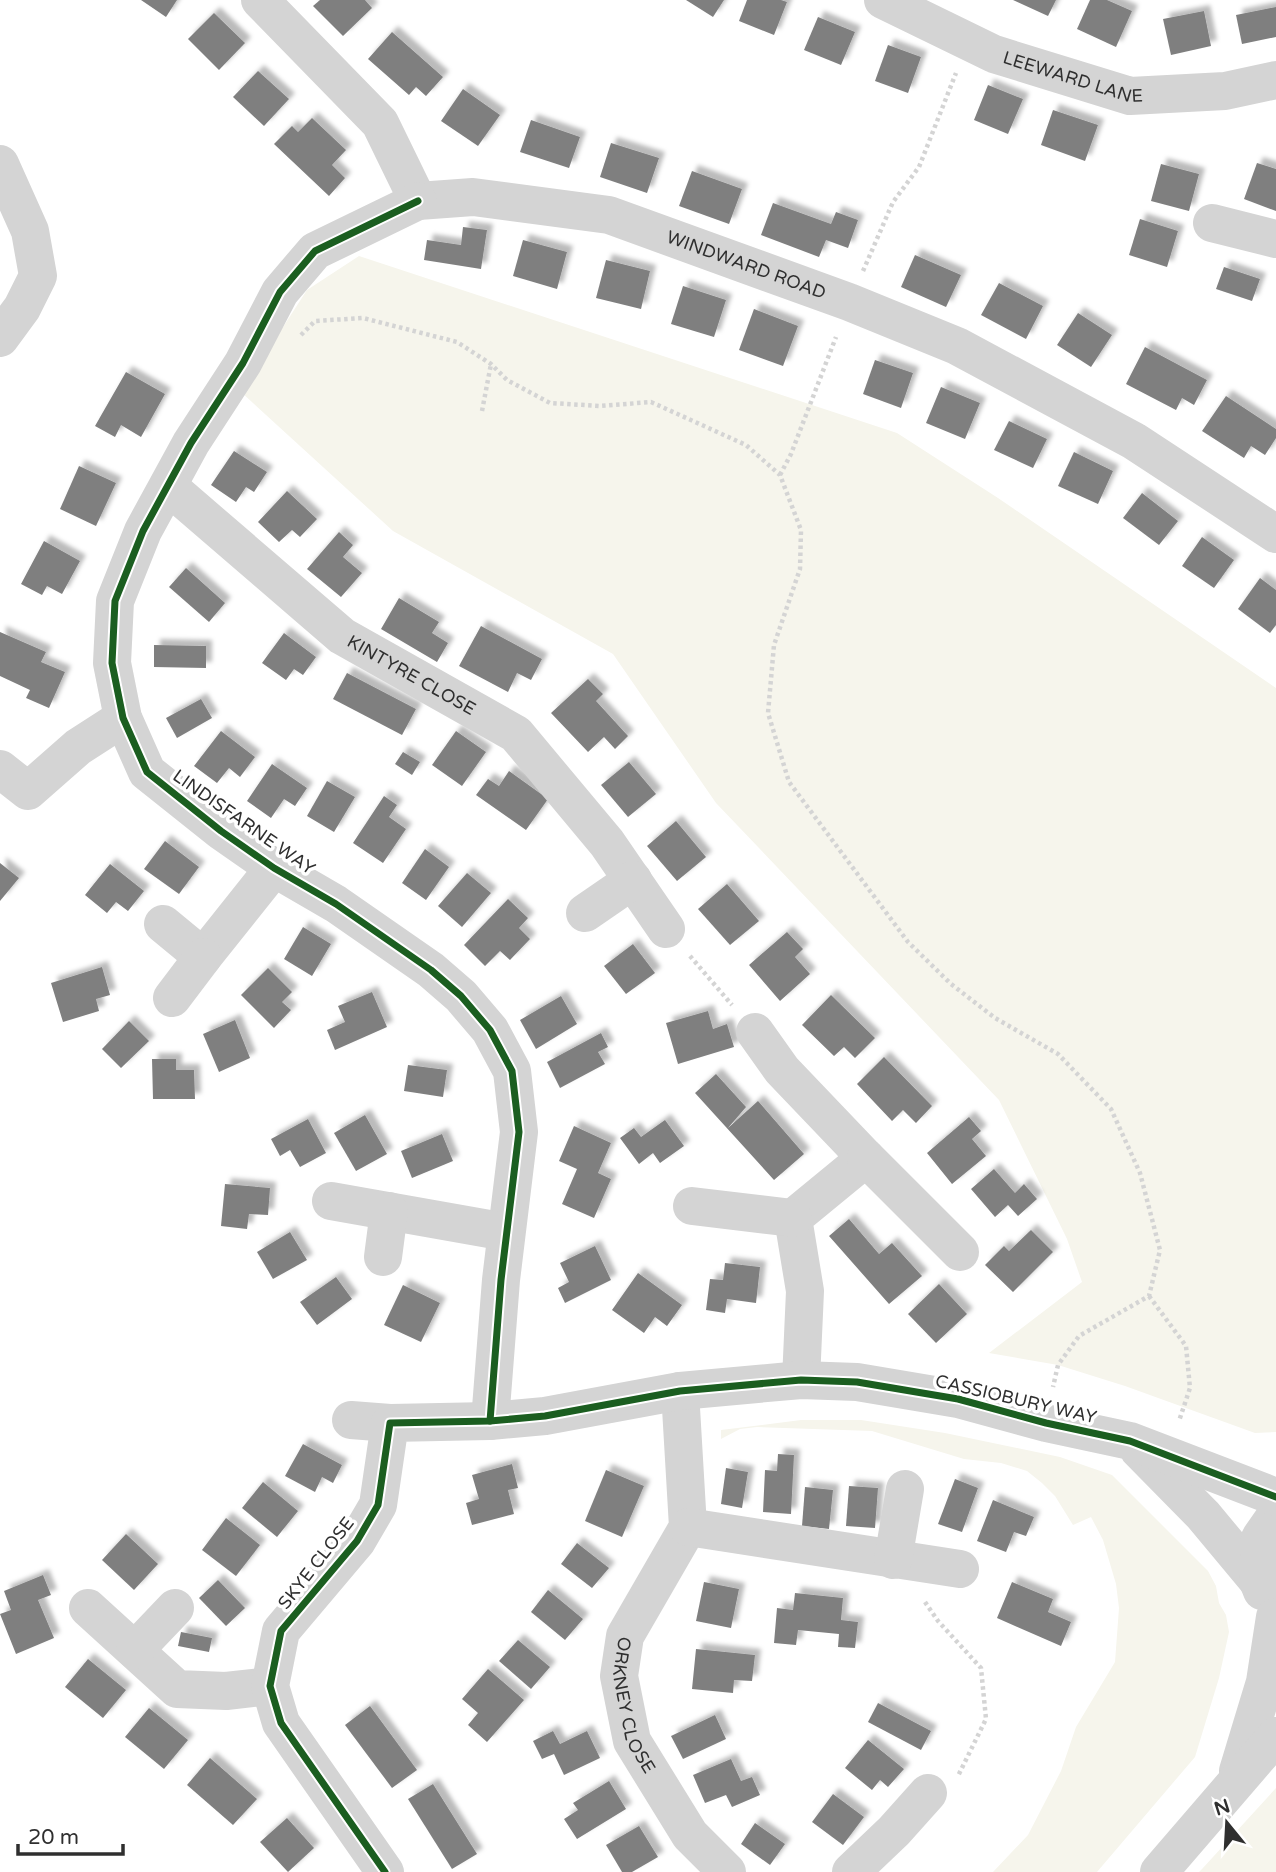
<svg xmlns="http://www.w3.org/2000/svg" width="1276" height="1872" font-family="'Varela Round',sans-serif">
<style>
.green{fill:#f6f5ec}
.building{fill:#7f7f7f;filter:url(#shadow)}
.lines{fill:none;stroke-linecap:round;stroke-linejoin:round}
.path{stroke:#d4d4d4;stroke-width:4.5;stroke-dasharray:3.5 3.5;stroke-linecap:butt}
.minor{stroke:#d4d4d4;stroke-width:38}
.cycleway-casing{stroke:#fff;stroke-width:11}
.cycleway{stroke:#1b5e20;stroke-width:7}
.labels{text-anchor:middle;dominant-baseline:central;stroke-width:7;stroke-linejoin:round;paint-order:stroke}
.street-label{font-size:18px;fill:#2f2f2f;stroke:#fff}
</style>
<defs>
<filter id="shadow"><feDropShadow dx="6" dy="-6" stdDeviation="2" flood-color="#0004"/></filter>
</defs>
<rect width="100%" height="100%" fill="#fff"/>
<g class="green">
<polygon points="359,256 897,433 998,498 1276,688 1276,1432 1255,1433 1125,1386 1058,1365 989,1353 1082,1282 1067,1239 999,1100 716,803 613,654 393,531 241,392 307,290"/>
<polygon points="801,1420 861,1420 945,1433 1060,1457 1112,1475 1208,1571 1216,1586 1219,1603 1226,1615 1229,1632 1219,1678 1195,1757 1097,1872 993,1872 1028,1835 1061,1771 1076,1727 1115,1662 1119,1608 1116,1584 1103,1540 1091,1517 1073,1525 1055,1496 1042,1483 1027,1471 1001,1463 964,1459 872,1431 757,1427 740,1429 721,1439 721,1430"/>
<polygon points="1276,1788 1276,1872 1199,1872 1202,1869"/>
</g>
<g class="building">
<polygon points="141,0 177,0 166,17"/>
<polygon points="320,0 365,0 372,8 343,36 313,6"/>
<polygon points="686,0 724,0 713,17"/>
<polygon points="747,0 781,0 787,2 774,35 739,21"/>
<polygon points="1013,0 1056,0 1048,16"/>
<polygon points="1090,0 1107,0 1132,11 1116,47 1077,29"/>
<polygon points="1276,7 1276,37 1242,44 1236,15"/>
<polygon points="1204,11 1211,46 1171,55 1163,19"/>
<polygon points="214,13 245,43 219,70 188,39"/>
<polygon points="818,17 855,32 841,65 804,50"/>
<polygon points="392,32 443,77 426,96 416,87 409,95 368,59"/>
<polygon points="888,45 921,57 908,93 875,81"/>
<polygon points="258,71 289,99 264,126 233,97"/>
<polygon points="988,85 1023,99 1008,134 974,120"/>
<polygon points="463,89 500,115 478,146 441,121"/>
<polygon points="1053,110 1098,125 1085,161 1041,145"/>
<polygon points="312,118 346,150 332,165 345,178 329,196 274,144 292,126 298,132"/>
<polygon points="531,120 580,137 569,168 520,152"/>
<polygon points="611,143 659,158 647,193 600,177"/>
<polygon points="1257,163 1276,169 1276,211 1244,199"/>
<polygon points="1161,164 1199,174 1189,211 1151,201"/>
<polygon points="692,171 742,189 729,224 679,206"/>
<polygon points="773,203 831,224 836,212 858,220 848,248 826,240 819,257 761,235"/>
<polygon points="1140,219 1178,231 1167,267 1129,255"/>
<polygon points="463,227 487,230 481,269 424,260 427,240 461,245"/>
<polygon points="523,240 567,252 557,289 513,276"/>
<polygon points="915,255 961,275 946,307 901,287"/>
<polygon points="606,260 650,271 641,309 596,298"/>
<polygon points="1224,267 1260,279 1252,301 1216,289"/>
<polygon points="999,283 1043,306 1026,339 981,315"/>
<polygon points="683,286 726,300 714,337 671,324"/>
<polygon points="754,309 798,326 783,366 739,350"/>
<polygon points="1078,313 1112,335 1091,367 1057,345"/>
<polygon points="1145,347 1207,380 1194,405 1182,398 1176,410 1126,384"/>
<polygon points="875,360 913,373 901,408 863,394"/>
<polygon points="126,372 165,394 141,437 121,425 115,437 95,426"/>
<polygon points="941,387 980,403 965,439 926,423"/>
<polygon points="1226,396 1276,429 1276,438 1265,455 1251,446 1244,458 1202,431"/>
<polygon points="1009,421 1047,439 1033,468 994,450"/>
<polygon points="234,451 267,472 254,492 246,487 236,502 211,485"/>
<polygon points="1074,452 1113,471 1098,504 1058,486"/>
<polygon points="79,466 116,483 96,526 60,509"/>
<polygon points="287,491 317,519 300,537 292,530 279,542 258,522"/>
<polygon points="1142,493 1178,521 1159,545 1123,518"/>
<polygon points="339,532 353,545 343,557 362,573 341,597 307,569"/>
<polygon points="1202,537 1234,560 1214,588 1182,566"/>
<polygon points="44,541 80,561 62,594 47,586 42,595 21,584"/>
<polygon points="186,568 225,603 209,622 169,587"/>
<polygon points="1260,578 1276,590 1276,625 1270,633 1238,609"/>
<polygon points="399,598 439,622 432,633 448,643 437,662 381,629"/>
<polygon points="481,626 542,659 531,680 517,673 508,692 459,666"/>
<polygon points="0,632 46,652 41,662 65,672 49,708 26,698 30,690 0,676"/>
<polygon points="284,633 316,657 303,675 294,669 286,680 262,663"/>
<polygon points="154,645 206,646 206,668 154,667"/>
<polygon points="347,673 416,709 402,735 333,699"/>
<polygon points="588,679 603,694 596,701 628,736 615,749 604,737 588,752 551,713"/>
<polygon points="201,699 212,718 177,738 166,718"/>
<polygon points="221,731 255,757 240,777 229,768 217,783 194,766"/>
<polygon points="456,731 486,752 462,786 432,765"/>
<polygon points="403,752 420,762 412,775 395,764"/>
<polygon points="629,762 656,794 628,817 601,785"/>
<polygon points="272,764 307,788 295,806 284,799 271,818 247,801"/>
<polygon points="509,771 548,799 526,830 476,795 488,779 499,786"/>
<polygon points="327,781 355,797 334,832 307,816"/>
<polygon points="384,796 397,805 389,817 406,829 383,863 353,843"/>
<polygon points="676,821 706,857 677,881 647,846"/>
<polygon points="165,841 199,867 179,894 144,869"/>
<polygon points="425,849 449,867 426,900 402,883"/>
<polygon points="0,863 19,878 0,901"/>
<polygon points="110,864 144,891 128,911 116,902 107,913 85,895"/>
<polygon points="467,873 491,893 462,927 438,906"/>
<polygon points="727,884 759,921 730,945 698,909"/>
<polygon points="508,899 528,918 519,928 530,939 510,960 500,951 485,966 464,945"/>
<polygon points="303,927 331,944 312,976 284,959"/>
<polygon points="787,932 803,949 795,957 810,974 780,1001 749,965"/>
<polygon points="633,944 655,973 626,994 604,966"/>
<polygon points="102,967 110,995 96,999 99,1011 63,1022 51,983"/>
<polygon points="268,968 292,992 282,1002 291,1010 274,1028 241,995"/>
<polygon points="372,992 387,1027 335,1050 327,1030 345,1022 338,1006"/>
<polygon points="831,995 875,1038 855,1058 844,1047 834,1056 802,1025"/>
<polygon points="561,996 577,1024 536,1049 520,1020"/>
<polygon points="708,1011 713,1029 727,1024 734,1047 678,1064 666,1023"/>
<polygon points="235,1020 250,1058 219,1072 203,1034"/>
<polygon points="129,1021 149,1041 121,1068 102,1049"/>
<polygon points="601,1033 608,1047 598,1052 605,1064 560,1088 547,1062"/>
<polygon points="884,1057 932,1106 916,1123 903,1110 892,1121 857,1084"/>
<polygon points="152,1059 176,1059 176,1070 194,1070 195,1099 153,1099"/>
<polygon points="408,1065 447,1070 443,1097 404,1091"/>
<polygon points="716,1074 746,1107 728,1128 758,1101 804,1154 774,1180 695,1093"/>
<polygon points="365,1115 387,1154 356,1171 334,1133"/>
<polygon points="969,1117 981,1131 972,1139 986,1156 952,1184 927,1153"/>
<polygon points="308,1119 326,1153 300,1167 290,1150 280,1156 271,1139"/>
<polygon points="665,1120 684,1146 660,1163 653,1153 639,1164 620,1138 634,1128 641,1137"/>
<polygon points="574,1126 611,1143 598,1173 611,1179 594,1218 562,1204 577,1169 559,1161"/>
<polygon points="442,1134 453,1161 412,1178 401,1151"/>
<polygon points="994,1169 1015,1193 1024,1184 1037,1199 1018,1216 1008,1205 995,1217 971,1189"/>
<polygon points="225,1184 270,1188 268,1215 249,1214 247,1229 221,1226"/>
<polygon points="849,1219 879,1254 892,1243 922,1276 889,1304 829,1236"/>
<polygon points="1031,1230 1053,1252 1013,1292 985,1265 1004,1246 1009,1251"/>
<polygon points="290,1232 307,1260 273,1279 257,1252"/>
<polygon points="595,1246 611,1280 565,1303 558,1288 569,1282 560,1263"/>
<polygon points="725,1263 760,1267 756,1303 727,1299 725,1313 706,1310 710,1279 723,1280"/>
<polygon points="638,1273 682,1305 667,1326 655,1317 644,1333 612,1310"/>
<polygon points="336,1277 352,1299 317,1325 300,1302"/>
<polygon points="939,1284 967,1314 936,1343 908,1314"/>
<polygon points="403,1285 440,1303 421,1342 384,1325"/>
<polygon points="303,1444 342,1465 333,1483 322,1477 315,1492 285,1476"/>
<polygon points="778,1454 794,1455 791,1514 763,1512 765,1470 777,1471"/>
<polygon points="512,1464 518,1488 508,1490 514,1514 472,1525 466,1503 479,1499 472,1475"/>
<polygon points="726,1468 748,1472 742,1508 721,1504"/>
<polygon points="606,1470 644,1486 622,1537 585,1521"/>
<polygon points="955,1479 978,1488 962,1532 938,1524"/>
<polygon points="263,1482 298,1511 277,1537 242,1508"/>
<polygon points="849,1486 878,1488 875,1528 846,1526"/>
<polygon points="805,1487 833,1490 829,1529 802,1526"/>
<polygon points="993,1500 1034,1517 1026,1536 1014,1532 1006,1552 977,1541"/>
<polygon points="226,1518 260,1545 236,1576 202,1550"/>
<polygon points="126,1534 158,1564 134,1590 102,1560"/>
<polygon points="577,1543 609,1568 592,1588 561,1564"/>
<polygon points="43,1575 51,1595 38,1600 54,1638 16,1654 0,1614 11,1610 4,1591"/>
<polygon points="218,1580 245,1608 226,1626 199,1598"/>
<polygon points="704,1582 739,1589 731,1628 696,1621"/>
<polygon points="1012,1582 1053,1599 1048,1612 1071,1622 1061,1646 997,1618"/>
<polygon points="548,1590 583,1619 565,1640 531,1612"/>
<polygon points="795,1593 843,1598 841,1620 858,1622 855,1648 838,1647 839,1634 798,1630 796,1645 774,1643 777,1608 793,1610"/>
<polygon points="181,1632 212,1638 209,1652 178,1646"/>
<polygon points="518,1640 550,1667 531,1689 499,1661"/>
<polygon points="696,1649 755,1655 752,1681 734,1680 733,1693 692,1689"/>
<polygon points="88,1659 126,1690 103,1718 65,1687"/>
<polygon points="488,1669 524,1700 487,1742 468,1725 478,1713 462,1699"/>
<polygon points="878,1703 931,1731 921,1750 868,1722"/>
<polygon points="370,1706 417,1770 392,1788 345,1725"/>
<polygon points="149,1708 188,1740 164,1769 125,1737"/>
<polygon points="715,1715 726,1739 683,1759 671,1736"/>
<polygon points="553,1731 560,1744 587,1731 600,1758 564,1775 554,1754 542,1759 533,1741"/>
<polygon points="868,1740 904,1769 888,1787 880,1780 872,1790 845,1768"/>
<polygon points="210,1758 257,1799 233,1825 187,1785"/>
<polygon points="731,1759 741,1781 752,1777 760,1795 732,1807 726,1795 705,1803 693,1775"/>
<polygon points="609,1781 626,1809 577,1839 564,1819 578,1810 573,1803"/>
<polygon points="433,1784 477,1854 452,1869 408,1799"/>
<polygon points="833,1794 864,1817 843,1845 812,1822"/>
<polygon points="287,1818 314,1848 288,1872 260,1842"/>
<polygon points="755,1823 785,1844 770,1865 741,1844"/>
<polygon points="639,1826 658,1857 632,1872 622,1872 606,1845"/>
</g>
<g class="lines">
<g class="path">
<polyline points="863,271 893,202 919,167 956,73"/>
<polyline points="301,335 315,321 363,318 457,342 491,364 507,380 550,403 600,406 651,402 746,445 780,475 801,530 800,569 774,645 768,713 789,782 908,942 951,984 995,1018 1058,1054 1111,1109 1140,1173 1160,1250 1149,1296 1079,1336 1058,1365 1053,1387"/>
<polyline points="482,411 491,364"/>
<polyline points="780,475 791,454 836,337"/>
<polyline points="690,956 732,1005"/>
<polyline points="1149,1296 1186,1346 1190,1388 1179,1421"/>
<polyline points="925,1602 938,1621 981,1668 986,1719 958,1776"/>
</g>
<g class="minor">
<path id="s1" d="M 260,0 L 380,123 L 418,201 L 473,197 L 609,215 L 849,302 L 957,346 L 1134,441 L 1276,534"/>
<path id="s2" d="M 883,0 L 994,54 L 1130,96 L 1225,91 L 1276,80"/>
<polyline points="0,164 30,231 38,276 22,308 0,338"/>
<polyline points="418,201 315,251 280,292 243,363 191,443 143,531 115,601 112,663 123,718 147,772 221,831 274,868 336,904 431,970 461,996 490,1030 512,1071 519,1132 501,1280 490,1421"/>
<polyline points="1212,223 1276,239"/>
<path id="s3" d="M 169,487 L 342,636 L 516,734 L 607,843 L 666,929"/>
<polyline points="0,769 28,791 78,747 123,718"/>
<polyline points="585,913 633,880"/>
<polyline points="163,924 203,957 274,868"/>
<polyline points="172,998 203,957"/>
<polyline points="755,1032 782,1070 866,1158 793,1218 805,1291 801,1380"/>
<polyline points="866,1158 960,1252"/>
<polyline points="331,1201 506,1232"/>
<polyline points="692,1206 793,1218"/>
<polyline points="383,1257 389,1211"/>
<path id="s4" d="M 680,1391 L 688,1527 L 625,1636 L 619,1676 L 632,1741 L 690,1835 L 727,1872"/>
<polyline points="351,1420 390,1423"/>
<polyline points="1139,1450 1203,1515 1258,1581"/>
<polyline points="688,1527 960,1569"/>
<polyline points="893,1560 905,1489"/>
<polyline points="1262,1591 1258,1581 1260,1538 1276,1515"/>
<polyline points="88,1608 177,1689 226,1691 270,1686"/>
<polyline points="135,1650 175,1608"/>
<polyline points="1238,1771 1265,1682 1275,1617"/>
<polyline points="385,1872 281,1723 270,1686 281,1631 357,1541 378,1505 390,1423 490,1421 545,1416 680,1391 801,1380 857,1382 958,1399 1046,1423 1130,1441 1276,1497"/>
<polyline points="851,1872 894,1831 928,1793"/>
<polyline points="1159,1872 1276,1736"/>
</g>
<defs>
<g id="cycleway">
<polyline points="418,201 315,251 280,292 243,363 191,443 143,531 115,601 112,663 123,718 147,772 221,831 274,868 336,904 431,970 461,996 490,1030 512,1071 519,1132 501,1280 490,1421"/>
<polyline points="385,1872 281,1723 270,1686 281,1631 357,1541 378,1505 390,1423 490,1421 545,1416 680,1391 801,1380 857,1382 958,1399 1046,1423 1130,1441 1276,1497"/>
</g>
</defs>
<use href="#cycleway" class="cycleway-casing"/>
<use href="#cycleway" class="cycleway"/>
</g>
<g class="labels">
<g class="street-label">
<text stroke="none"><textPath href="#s2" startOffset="206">LEEWARD LANE</textPath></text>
<text stroke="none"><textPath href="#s1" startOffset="597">WINDWARD ROAD</textPath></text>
<text stroke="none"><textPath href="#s3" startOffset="308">KINTYRE CLOSE</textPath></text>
<text transform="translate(244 822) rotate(35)">LINDISFARNE WAY</text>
<text transform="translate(1016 1399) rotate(13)">CASSIOBURY WAY</text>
<text transform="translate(316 1563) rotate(-52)">SKYE CLOSE</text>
<text stroke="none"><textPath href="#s4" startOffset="334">ORKNEY CLOSE</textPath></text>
</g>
</g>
<g transform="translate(1227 1823) rotate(342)" stroke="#ffffff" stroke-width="5" paint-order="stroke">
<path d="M0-5L12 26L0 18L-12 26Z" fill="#2f2f2f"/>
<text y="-10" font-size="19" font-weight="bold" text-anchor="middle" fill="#2f2f2f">N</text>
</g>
<path d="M18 1844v10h105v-10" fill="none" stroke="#2f2f2f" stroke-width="3.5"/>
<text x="28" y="1844" font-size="21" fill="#2f2f2f" stroke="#ffffff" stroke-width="5" paint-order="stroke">20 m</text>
</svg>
